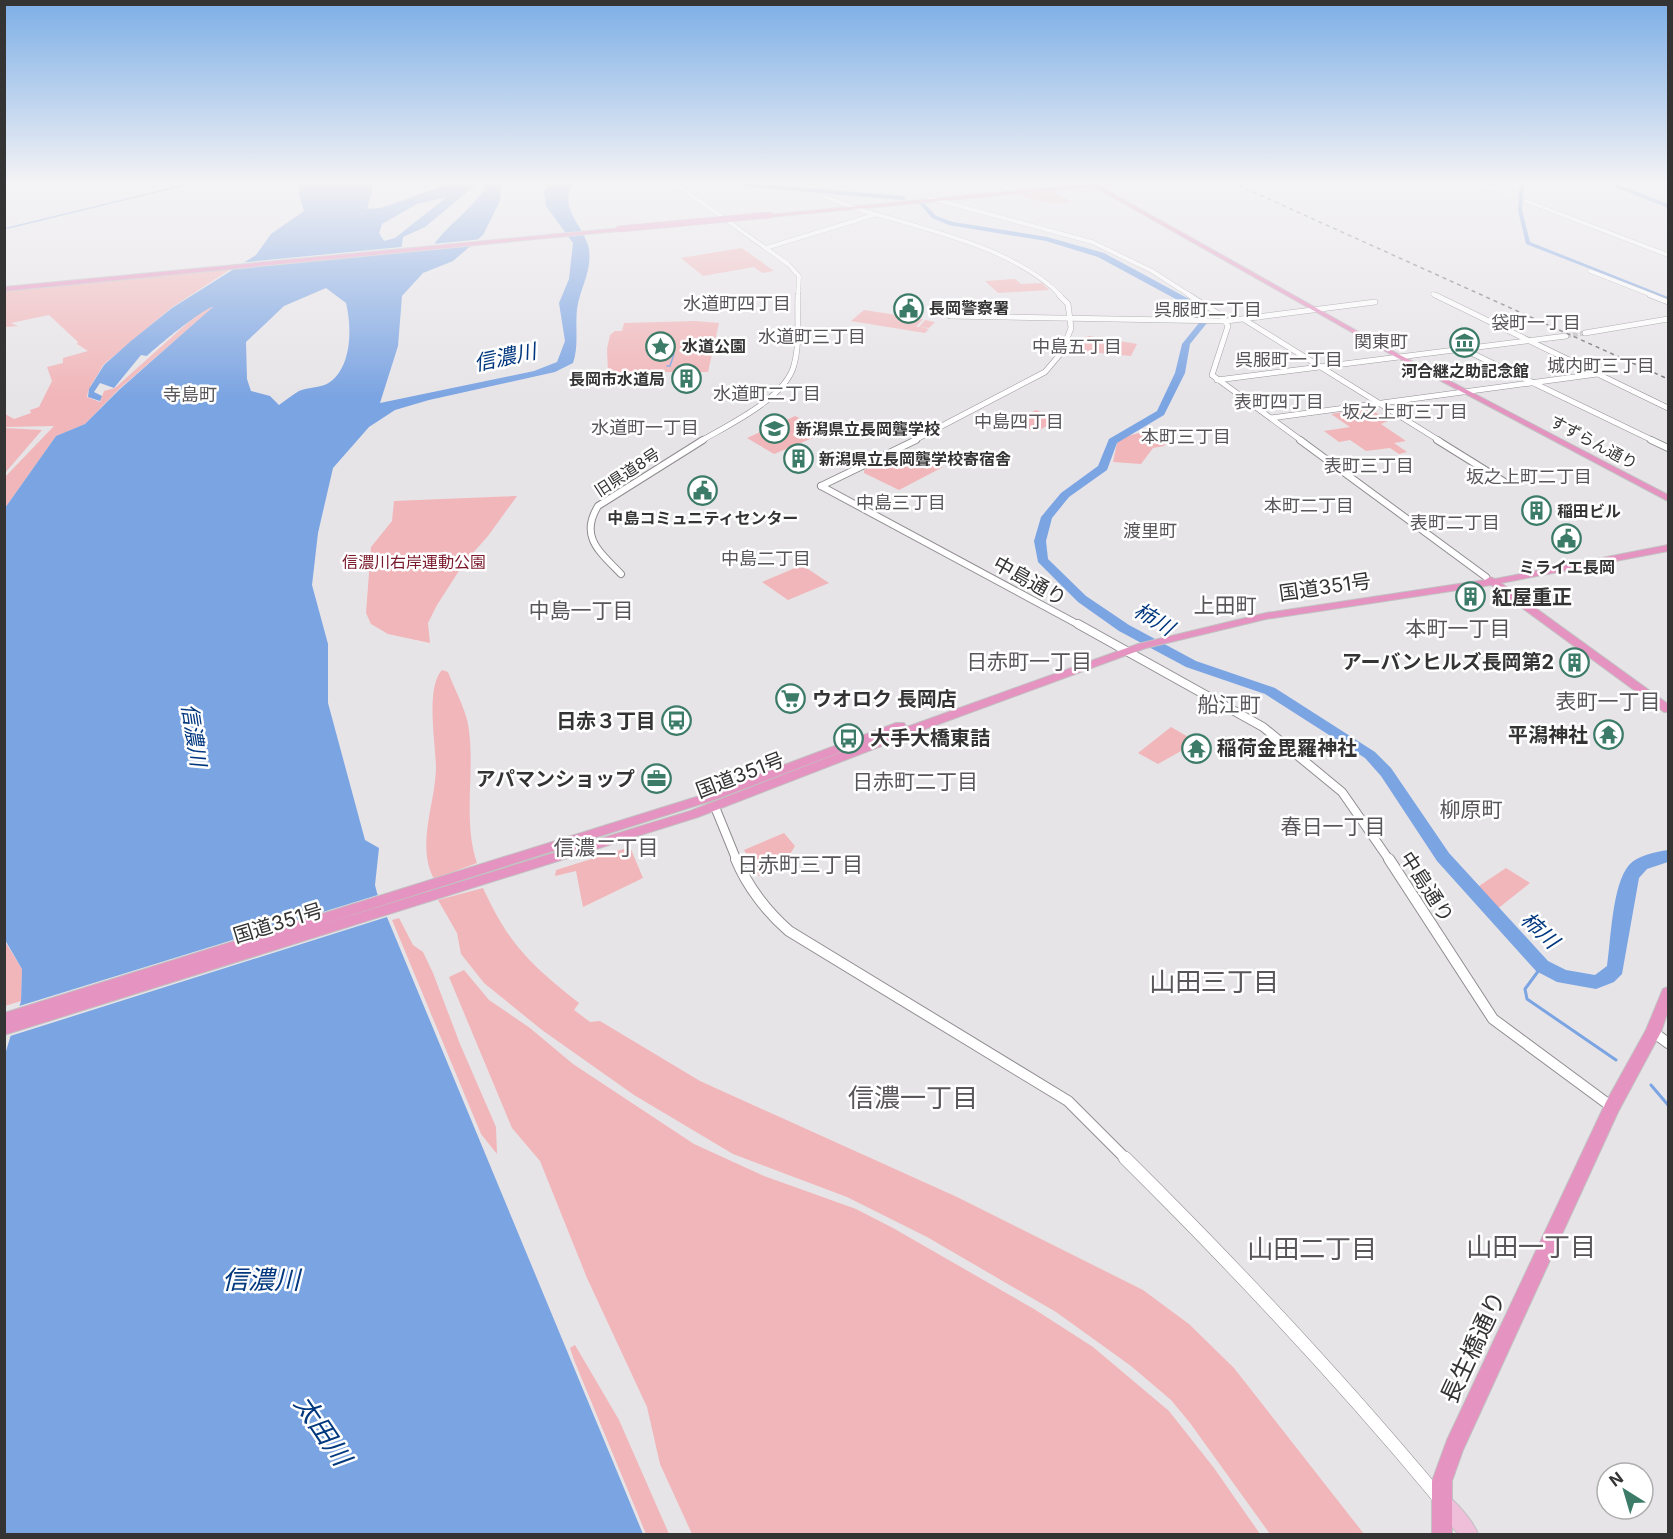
<svg xmlns="http://www.w3.org/2000/svg" width="1673" height="1539" font-family="Inter,'Noto Sans JP',sans-serif">
<style>
.green{fill:#f1b6b9}
.water{fill:#7ba4e2;fill-rule:evenodd}
.pier{fill:#e7e4e8}
.lines{fill:none;stroke-linecap:round;stroke-linejoin:round}
.stream-far1{stroke:#7ba4e2;stroke-width:1.5}
.stream{stroke:#7ba4e2;stroke-width:3}
.canal{fill:#7ba4e2;fill-rule:evenodd}
.river{fill:#7ba4e2;fill-rule:evenodd}
.minor-tunnel{stroke:#c3c1c4;stroke-width:5;stroke-dasharray:5 2;stroke-linecap:butt}
.minor-far5-casing{stroke:#908d91;stroke-width:4.5}
.minor-far4-casing{stroke:#908d91;stroke-width:6}
.minor-far3-casing{stroke:#908d91;stroke-width:8}
.minor-far2-casing{stroke:#908d91;stroke-width:10}
.minor-far1-casing{stroke:#908d91;stroke-width:12}
.minor-casing{stroke:#908d91;stroke-width:14}
.major-casing{stroke:#c2c2c2;stroke-width:2}
.highway-casing{stroke:#c2c2c2;stroke-width:2}
.minor-far5{stroke:#fff;stroke-width:4}
.minor-far4{stroke:#fff;stroke-width:5}
.minor-far3{stroke:#fff;stroke-width:6}
.minor-far2{stroke:#fff;stroke-width:8}
.minor-far1{stroke:#fff;stroke-width:10}
.minor{stroke:#fff;stroke-width:13}
.major{fill:#efbed9;fill-rule:evenodd}
.highway{fill:#e593c0;fill-rule:evenodd}
.rail{stroke:#6f6d6f;stroke-width:1.5;stroke-dasharray:4 4;stroke-linecap:butt}
.highway-bridge-casing{stroke:#c2c2c2;stroke-width:7;stroke-linecap:butt}
.highway-bridge{stroke:#e593c0;stroke-width:6}
.labels{text-anchor:middle;dominant-baseline:central;stroke-width:5;stroke-linejoin:round;paint-order:stroke}
.far-poi-label{font-size:16px;font-weight:bold;fill:#353435;stroke:#fff;text-anchor:start}
.far-street-label{font-size:16px;fill:#353435;stroke:#fff}
.far-park-label{font-size:16px;fill:#7b192c;stroke:#fff}
.far-neighbourhood-label{font-size:18px;fill:#59565a;stroke:#fff}
.street-label{font-size:20px;fill:#353435;stroke:#fff}
.poi-label{font-size:20px;font-weight:bold;fill:#353435;stroke:#fff;text-anchor:start}
.water-label{font-size:21px;font-style:italic;fill:#01377e;stroke:#fff}
.neighbourhood-label{font-size:21px;fill:#59565a;stroke:#fff}
.near-street-label{font-size:24px;fill:#353435;stroke:#fff}
.near-neighbourhood-label{font-size:26px;fill:#59565a;stroke:#fff}
.near-water-label{font-size:26px;font-style:italic;fill:#01377e;stroke:#fff}
</style>
<rect width="100%" height="100%" fill="#e7e4e8"/>
<g class="green">
<path d="M 1052,190 L 1071,202 C 1053,204 1035,203 1020,193 Z"/>
<polygon points="742,248 774,271 762,273 754,267 703,276 681,258"/>
<path d="M 231,269 L 171,308 L 103,365 C 98,376 88,386 87,397 L 100,402 L 104,391 L 115,388 L 203,309 L 214,307 L 119,389 L 85,424 L 56,436 L 5,508 L 5,477 L 54,426 L 5,427 L 5,414 L 14,419 L 31,413 L 30,410 L 39,407 L 52,381 L 47,367 L 63,363 L 63,358 L 88,351 L 77,344 L 78,342 L 49,315 L 11,323 L 18,326 L 5,327 L 5,291 Z"/>
<polygon points="1015,279 1021,284 1042,283 1049,290 998,293 985,281"/>
<polygon points="864,310 923,319 916,327 919,327 925,320 935,322 929,328 920,327 929,329 925,333 851,321"/>
<polygon points="695,321 719,323 708,372 608,372 607,349 610,335 615,331 622,331 624,323"/>
<polygon points="1089,336 1137,344 1131,356 1079,351 1083,338"/>
<polygon points="1369,408 1388,421 1381,424 1406,441 1394,443 1407,452 1399,454 1390,448 1366,451 1350,440 1339,442 1324,431 1350,427 1331,414"/>
<polygon points="1036,410 1059,419 1036,432 1013,422"/>
<polygon points="795,416 810,423 809,433 815,437 774,454 747,438"/>
<polygon points="5,428 42,430 5,473 4,428"/>
<polygon points="1143,432 1167,441 1164,446 1153,448 1141,464 1113,462 1117,443 1127,436"/>
<polygon points="905,451 943,467 899,490 864,473 864,470"/>
<polygon points="517,496 488,536 464,563 437,605 428,623 430,643 388,634 371,624 366,613 371,547 392,521 394,501"/>
<polygon points="802,565 829,583 788,600 762,582"/>
<path d="M 442,670 L 448,672 C 454,688 465,708 468,724 C 476,770 462,819 477,863 L 434,879 C 416,846 435,804 436,769 C 436,745 425,688 442,670 Z"/>
<polygon points="1171,727 1197,742 1158,764 1138,753"/>
<polygon points="784,833 795,846 789,856 759,876 744,850"/>
<polygon points="630,847 643,878 583,907 576,871 555,876 556,870"/>
<polygon points="1506,868 1530,883 1496,910 1476,888"/>
<path d="M 483,888 C 509,945 531,965 579,1003 L 574,1010 L 590,1022 L 600,1021 L 700,1081 L 957,1197 L 1143,1290 L 1189,1324 L 1234,1368 L 1364,1534 L 1270,1534 L 1190,1423 L 1171,1400 L 1131,1366 L 1056,1312 L 927,1237 L 847,1197 L 733,1154 L 634,1095 L 542,1030 L 484,983 L 461,954 L 457,933 L 438,900 Z"/>
<polygon points="399,918 413,945 423,952 433,973 460,1044 496,1127 497,1154 481,1134 392,920"/>
<polygon points="4,940 22,969 21,1001 5,1006"/>
<polygon points="464,970 489,1000 530,1028 573,1064 694,1144 764,1176 856,1209 893,1228 1034,1309 1093,1347 1169,1411 1214,1468 1260,1534 692,1534 660,1464 647,1407 587,1278 540,1161 512,1128 449,977"/>
<polygon points="575,1345 619,1420 669,1534 646,1534 574,1360 570,1348"/>
</g>
<path class="water" d="M 300,182 L 374,182 L 367,209 L 381,208 L 454,182 L 479,182 L 425,227 L 403,237 L 401,251 L 431,249 C 446,225 470,212 485,188 L 480,182 L 501,182 L 500,201 L 483,235 L 453,261 L 423,273 L 402,296 L 398,346 L 380,403 L 534,371 L 557,362 L 565,341 L 559,303 L 569,279 L 573,243 L 546,206 L 544,191 L 551,182 L 575,182 C 556,203 582,225 588,245 C 594,268 580,287 577,309 C 575,328 579,345 573,363 L 555,372 L 429,400 L 395,410 L 369,427 L 333,468 L 318,533 L 312,585 L 328,644 L 328,703 L 365,840 L 379,848 L 375,885 L 377,893 L 643,1534 L 5,1534 L 4,1058 L 21,1001 L 22,969 L 5,940 L 5,508 L 56,436 L 85,424 L 120,389 L 213,307 C 205,307 156,347 147,356 L 141,355 L 114,388 L 100,383 L 94,392 L 102,396 L 100,401 L 88,397 L 89,389 L 104,365 L 131,341 L 172,308 L 256,255 L 271,234 L 304,211 L 299,195 ZM 447,197 L 395,238 L 384,241 L 379,233 L 382,224 L 417,204 ZM 326,288 L 346,303 C 352,327 352,366 330,382 C 322,388 308,387 299,391 C 292,395 286,400 279,405 L 270,396 L 251,391 L 247,379 L 246,342 L 284,306 Z"/>
<g class="pier">
<polygon points="483,239 478,244 228,268 237,263"/>
<polygon points="381,894 390,916 7,1037 16,1007"/>
</g>
<g class="lines">
<g class="stream-far1">
<polyline points="4,186 15,182"/>
<polyline points="4,229 197,182"/>
<polyline points="650,353 674,354 670,366 667,366"/>
</g>
<g class="stream">
<polyline points="1542,966 1525,989 1527,999 1616,1060"/>
<polyline points="1651,1085 1668,1105"/>
</g>
<polygon class="canal" points="1520,182 1524,182 1522,210 1530,242 1668,297 1668,299 1526,244 1518,210"/>
<g class="river">
<polygon points="735,182 903,196 906,198 903,200 750,187"/>
<polygon points="1603,182 1611,182 1668,204 1668,208"/>
<path d="M 922,201 L 936,216 L 953,222 L 1047,237 L 1104,253 L 1189,299 L 1199,308 L 1207,323 L 1190,344 L 1185,373 L 1164,415 L 1117,443 L 1107,470 L 1069,497 L 1052,518 L 1046,541 L 1048,559 L 1086,596 L 1129,625 L 1196,661 L 1275,688 L 1375,752 L 1391,768 L 1449,853 L 1548,961 L 1566,970 L 1595,975 L 1607,966 C 1611,940 1612,885 1629,865 C 1638,855 1656,852 1668,850 L 1668,862 L 1647,869 L 1639,878 L 1622,974 L 1614,982 L 1596,989 L 1557,982 L 1536,971 L 1437,861 L 1381,776 L 1365,758 L 1265,694 L 1186,667 L 1119,631 L 1078,602 L 1038,562 L 1034,541 L 1041,517 L 1061,493 L 1098,466 L 1109,439 L 1157,411 L 1175,373 L 1182,344 L 1199,323 L 1193,311 L 1183,303 L 1098,257 L 1046,241 L 949,225 L 932,218 L 919,203 Z"/>
</g>
<polyline class="minor-tunnel" points="1566,336 1585,333"/>
<defs>
<g id="minor-far5">
<polyline points="673,182 788,264 799,276 798,296"/>
<polyline points="998,182 1013,192"/>
<polyline points="1475,182 1512,195"/>
<polyline points="825,197 848,205"/>
<polyline points="930,198 1092,242 1152,271 1191,296"/>
<polyline points="1526,201 1668,255"/>
<path d="M 851,207 C 918,228 1012,245 1061,296"/>
<polyline points="766,248 874,215"/>
<polyline points="1590,271 1654,296"/>
<polyline points="1433,294 1438,296"/>
</g>
<g id="minor-far4">
<polyline points="1189,295 1222,316 1228,326 1212,375 1302,441"/>
<polyline points="1435,295 1668,408"/>
<polyline points="1650,295 1668,302"/>
<polyline points="950,316 1226,321 1375,302"/>
<polyline points="1245,320 1440,441"/>
<polyline points="1585,333 1668,319"/>
<polyline points="1461,348 1654,441"/>
<polyline points="1217,380 1566,336"/>
<polyline points="1271,418 1597,374"/>
<path d="M 701,441 C 728,425 786,398 794,365 C 800,344 797,317 798,295"/>
<polyline points="913,441 1045,372 1062,352 1071,328 1068,304 1059,295"/>
</g>
<g id="minor-far3">
<polyline points="1300,440 1486,577"/>
<polyline points="1437,440 1503,481"/>
<polyline points="1651,440 1668,448"/>
<polyline points="821,486 1081,626"/>
<polyline points="821,486 916,440"/>
<path d="M 621,574 C 600,552 579,537 598,506 L 703,440"/>
</g>
<g id="minor-far2">
<polyline points="1078,624 1263,727 1342,792 1390,861"/>
<polyline points="715,807 737,861"/>
</g>
<g id="minor-far1">
<path d="M 736,859 C 747,886 767,912 789,931 L 1068,1101 L 1127,1160"/>
<polyline points="1389,859 1493,1019 1612,1107"/>
<polyline points="1653,1032 1668,1043"/>
</g>
<path id="minor" d="M 1125,1158 C 1235,1267 1340,1379 1439,1498"/>
<path id="major" d="M 1444,1494 C 1455,1499 1474,1523 1478,1534 L 1458,1534 L 1438,1509 L 1435,1503 L 1438,1497 Z"/>
<g id="highway">
<polygon points="1087,182 1124,182 1122,183 1099,186 1398,354 1668,495 1668,501 1394,356 1093,186 770,217 767,215 1088,184"/>
<polygon points="621,228 619,231 4,291 4,287"/>
<path d="M 1668,545 L 1668,551 L 1501,583 L 1668,704 L 1668,712 L 1664,712 L 1491,585 L 1266,619 L 1146,648 L 928,728 L 698,817 L 4,1035 L 4,1013 L 709,793 L 896,723 L 904,723 L 906,726 L 904,728 L 1138,644 L 1266,613 L 1485,580 L 1490,577 L 1495,579 ZM 891,733 L 690,811 L 317,926 L 717,799 Z"/>
<polygon points="1668,987 1668,1011 1661,1032 1618,1112 1463,1450 1452,1481 1452,1534 1432,1534 1432,1481 1447,1440 1606,1102 1646,1030 1663,989"/>
</g>
</defs>
<use href="#minor-far5" class="minor-far5-casing"/>
<use href="#minor-far4" class="minor-far4-casing"/>
<use href="#minor-far3" class="minor-far3-casing"/>
<use href="#minor-far2" class="minor-far2-casing"/>
<use href="#minor-far1" class="minor-far1-casing"/>
<use href="#minor" class="minor-casing"/>
<use href="#major" class="major-casing"/>
<use href="#highway" class="highway-casing"/>
<use href="#minor-far5" class="minor-far5"/>
<use href="#minor-far4" class="minor-far4"/>
<use href="#minor-far3" class="minor-far3"/>
<use href="#minor-far2" class="minor-far2"/>
<use href="#minor-far1" class="minor-far1"/>
<use href="#minor" class="minor"/>
<use href="#major" class="major"/>
<use href="#highway" class="highway"/>
<polyline class="rail" points="1231,182 1668,379"/>
<defs>
<polyline id="highway-bridge" points="619,229 770,215"/>
</defs>
<use href="#highway-bridge" class="highway-bridge-casing"/>
<use href="#highway-bridge" class="highway-bridge"/>
</g>
<linearGradient id="sky" x2="0" y2="1"><stop stop-color="#7caee6"/><stop offset="0.46" stop-color="#f4f3f5"/><stop offset="1" stop-color="#f4f3f5" stop-opacity="0"/></linearGradient>
<rect width="1673" height="397" fill="url(#sky)"/>
<defs>
<symbol id="civic-ring" viewBox="-11 -11 22 22"><circle r="9.5" fill="#fff" stroke="#3c7b67" stroke-width="1.5"/><path d="M-.6-6.5H3V-4.5H.6V-3L4-1V1h2V6H-6V1h2V-1L-.6-3ZM-1.2 2.5V6h2.4V2.5Z" fill="#3c7b67"/></symbol>
<symbol id="museum-ring" viewBox="-11 -11 22 22"><circle r="9.5" fill="#fff" stroke="#3c7b67" stroke-width="1.5"/><path d="M0-6L6-3V-2H-6V-3ZM-5-1h2V3h-2ZM-1-1h2V3h-2ZM3-1h2V3H3ZM-6 4H6V6H-6Z" fill="#3c7b67"/></symbol>
<symbol id="sight-ring" viewBox="-11 -11 22 22"><circle r="9.5" fill="#fff" stroke="#3c7b67" stroke-width="1.5"/><path d="M0-6L1.8-2.2L6-1.7L2.9 1.2L3.7 5.4L0 3.3L-3.7 5.4L-2.9 1.2L-6-1.7L-1.8-2.2Z" fill="#3c7b67"/></symbol>
<symbol id="building-ring" viewBox="-11 -11 22 22"><circle r="9.5" fill="#fff" stroke="#3c7b67" stroke-width="1.5"/><path d="M-4-6H4V6H1V3H-1V6H-4ZM-2.5-4.3h1.7v1.8h-1.7ZM.8-4.3h1.7v1.8H.8ZM-2.5-1h1.7V.8h-1.7ZM.8-1h1.7V.8H.8Z" fill="#3c7b67"/></symbol>
<symbol id="school-ring" viewBox="-11 -11 22 22"><circle r="9.5" fill="#fff" stroke="#3c7b67" stroke-width="1.5"/><path d="M0-5L7-2L0 1L-7-2ZM-4 1L0 2.5L4 1V4Q0 6-4 4Z" fill="#3c7b67"/></symbol>
<symbol id="supermarket-ring" viewBox="-11 -11 22 22"><circle r="9.5" fill="#fff" stroke="#3c7b67" stroke-width="1.5"/><path d="M-6-5.5h2.5l.6 2H6L4.5 2H-2.5L-4.4-4H-6ZM-1.5 3.2a1.3 1.3 0 1 0 .1 0ZM3 3.2a1.3 1.3 0 1 0 .1 0Z" fill="#3c7b67"/></symbol>
<symbol id="bus-ring" viewBox="-11 -11 22 22"><circle r="9.5" fill="#fff" stroke="#3c7b67" stroke-width="1.5"/><path d="M-5-6H5V4H4V6H2V4H-2V6H-4V4H-5ZM-3.5-4V0h7V-4ZM-3.5 1.2v1.5H-2V1.2ZM2 1.2v1.5H3.5V1.2Z" fill="#3c7b67"/></symbol>
<symbol id="temple-ring" viewBox="-11 -11 22 22"><circle r="9.5" fill="#fff" stroke="#3c7b67" stroke-width="1.5"/><path d="M0-6L5-2H3V0L6.5 2.5H4V6H1.5V3h-3V6H-4V2.5H-6.5L-3 0V-2H-5Z" fill="#3c7b67"/></symbol>
<symbol id="office-ring" viewBox="-11 -11 22 22"><circle r="9.5" fill="#fff" stroke="#3c7b67" stroke-width="1.5"/><path d="M-6-3h4V-5.5h4V-3h4V5H-6ZM-1-4.5V-3h2v-1.5ZM-6 0V1H6V0Z" fill="#3c7b67"/></symbol>
</defs>
<g fill-rule="evenodd">
<use href="#civic-ring" x="892" y="292" width="33" height="33"/>
<use href="#museum-ring" x="1448" y="326" width="33" height="33"/>
<use href="#sight-ring" x="644" y="330" width="33" height="33"/>
<use href="#building-ring" x="670" y="362" width="33" height="33"/>
<use href="#school-ring" x="758" y="412" width="33" height="33"/>
<use href="#building-ring" x="782" y="442" width="33" height="33"/>
<use href="#civic-ring" x="686" y="474" width="33" height="33"/>
<use href="#building-ring" x="1520" y="494" width="33" height="33"/>
<use href="#civic-ring" x="1550" y="522" width="33" height="33"/>
<use href="#building-ring" x="1454" y="580" width="33" height="33"/>
<use href="#building-ring" x="1558" y="646" width="33" height="33"/>
<use href="#supermarket-ring" x="774" y="682" width="33" height="33"/>
<use href="#bus-ring" x="660" y="704" width="33" height="33"/>
<use href="#temple-ring" x="1592" y="718" width="33" height="33"/>
<use href="#bus-ring" x="832" y="722" width="33" height="33"/>
<use href="#temple-ring" x="1180" y="732" width="33" height="33"/>
<use href="#office-ring" x="640" y="762" width="33" height="33"/>
</g>
<g class="labels">
<g class="far-poi-label">
<text x="929" y="308">長岡警察署</text>
<text x="682" y="346">水道公園</text>
<text x="1465" y="371" text-anchor="middle">河合継之助記念館</text>
<text x="665" y="379" text-anchor="end">長岡市水道局</text>
<text x="796" y="429">新潟県立長岡聾学校</text>
<text x="819" y="459">新潟県立長岡聾学校寄宿舎</text>
<text x="1557" y="511">稲田ビル</text>
<text x="703" y="518" text-anchor="middle">中島コミュニティセンター</text>
<text x="1567" y="567" text-anchor="middle">ミライエ長岡</text>
</g>
<g class="far-street-label">
<text transform="translate(1594 442) rotate(28)">すずらん通り</text>
<text transform="translate(627 472) rotate(-33)">旧県道8号</text>
</g>
<g class="far-park-label">
<text x="414" y="562">信濃川右岸運動公園</text>
</g>
<g class="far-neighbourhood-label">
<text x="737" y="303">水道町四丁目</text>
<text x="1208" y="309">呉服町二丁目</text>
<text x="1536" y="322">袋町一丁目</text>
<text x="812" y="336">水道町三丁目</text>
<text x="1381" y="341">関東町</text>
<text x="1077" y="346">中島五丁目</text>
<text x="1289" y="359">呉服町一丁目</text>
<text x="1601" y="365">城内町三丁目</text>
<text x="767" y="393">水道町二丁目</text>
<text x="190" y="394">寺島町</text>
<text x="1279" y="401">表町四丁目</text>
<text x="1405" y="411">坂之上町三丁目</text>
<text x="1019" y="421">中島四丁目</text>
<text x="645" y="427">水道町一丁目</text>
<text x="1186" y="436">本町三丁目</text>
<text x="1369" y="465">表町三丁目</text>
<text x="1529" y="476">坂之上町二丁目</text>
<text x="901" y="502">中島三丁目</text>
<text x="1309" y="505">本町二丁目</text>
<text x="1455" y="522">表町二丁目</text>
<text x="1150" y="530">渡里町</text>
<text x="766" y="558">中島二丁目</text>
</g>
<g class="street-label">
<text transform="translate(1030 581) rotate(29)">中島通り</text>
<text transform="translate(1325 587) rotate(-8)">国道351号</text>
<text transform="translate(740 775) rotate(-21)">国道351号</text>
<text transform="translate(1427 887) rotate(57)">中島通り</text>
<text transform="translate(278 923) rotate(-17)">国道351号</text>
</g>
<g class="poi-label">
<text x="1492" y="597">紅屋重正</text>
<text x="1554" y="662" text-anchor="end">アーバンヒルズ長岡第2</text>
<text x="812" y="699">ウオロク 長岡店</text>
<text x="656" y="721" text-anchor="end">日赤３丁目</text>
<text x="1588" y="735" text-anchor="end">平潟神社</text>
<text x="870" y="738">大手大橋東詰</text>
<text x="1217" y="748">稲荷金毘羅神社</text>
<text x="635" y="779" text-anchor="end">アパマンショップ</text>
</g>
<g class="water-label">
<text transform="translate(505 357) rotate(-12)">信濃川</text>
<text transform="translate(1154 619) rotate(31)">柿川</text>
<text transform="translate(194 735) rotate(81)">信濃川</text>
<text transform="translate(1540 930) rotate(43)">柿川</text>
</g>
<g class="neighbourhood-label">
<text x="1225" y="605">上田町</text>
<text x="581" y="610">中島一丁目</text>
<text x="1458" y="628">本町一丁目</text>
<text x="1029" y="661">日赤町一丁目</text>
<text x="1608" y="701">表町一丁目</text>
<text x="1229" y="704">船江町</text>
<text x="915" y="781">日赤町二丁目</text>
<text x="1471" y="809">柳原町</text>
<text x="1333" y="826">春日一丁目</text>
<text x="606" y="847">信濃二丁目</text>
<text x="800" y="864">日赤町三丁目</text>
</g>
<g class="near-street-label">
<text transform="translate(1473 1347) rotate(-65)">長生橋通り</text>
</g>
<g class="near-neighbourhood-label">
<text x="1214" y="981">山田三丁目</text>
<text x="913" y="1097">信濃一丁目</text>
<text x="1531" y="1246">山田一丁目</text>
<text x="1312" y="1248">山田二丁目</text>
</g>
<g class="near-water-label">
<text x="261" y="1279">信濃川</text>
<text transform="translate(323 1430) rotate(56)">太田川</text>
</g>
</g>
<rect width="1673" height="1539" fill="none" stroke="#353435" stroke-width="12"/>
<g transform="translate(1625 1491) rotate(323)"><circle r="28" fill="#ffffff" stroke="#aeaeae" stroke-width="1.5"/>
<path d="M0-4.5L10 22L0 15L-10 22Z" fill="#3c7b67"/>
<text y="-9" font-size="16" font-weight="bold" text-anchor="middle" fill="#353435">N</text>
</g>
</svg>
